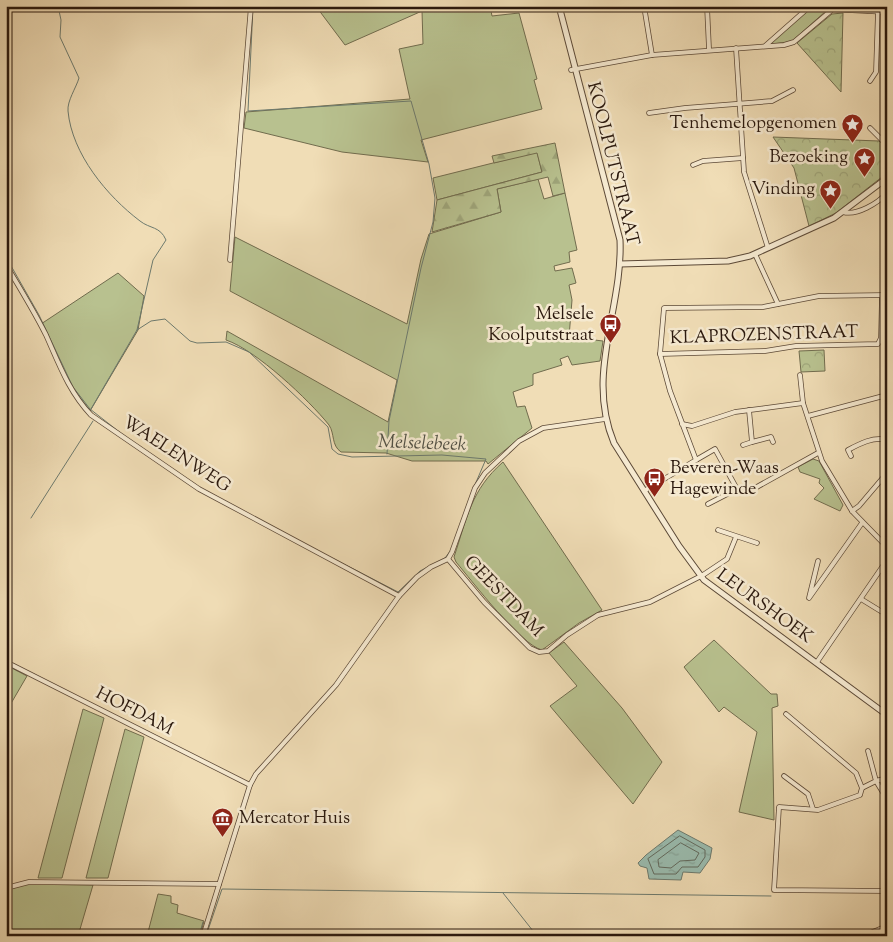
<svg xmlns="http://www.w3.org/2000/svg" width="893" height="942" font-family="'Sorts Mill Goudy',serif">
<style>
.green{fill:#b8c18f;stroke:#716c4e}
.forest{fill:url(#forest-firs);stroke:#716c4e}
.park{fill:url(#park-crowns);stroke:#716c4e}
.water{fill:url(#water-ripples);stroke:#6d7a6e}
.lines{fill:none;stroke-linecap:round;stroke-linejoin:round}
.shore{stroke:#626a5e;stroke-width:1}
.stream{stroke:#6d7a6e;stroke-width:1}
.minor-casing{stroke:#5c4937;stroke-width:5.5}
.tertiary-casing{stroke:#5c4937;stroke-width:7}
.minor{stroke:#f5e9d0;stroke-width:4}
.tertiary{stroke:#f5e9d0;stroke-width:5}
.labels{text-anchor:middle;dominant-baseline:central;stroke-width:5;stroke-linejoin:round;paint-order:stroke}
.poi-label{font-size:18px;fill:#2a180d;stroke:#f5e9d0;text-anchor:end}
.street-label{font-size:18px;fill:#2a180d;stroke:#f5e9d0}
.water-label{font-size:19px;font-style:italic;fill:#515146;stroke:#f5e9d0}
</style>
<defs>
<pattern id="forest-firs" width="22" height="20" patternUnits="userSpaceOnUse" patternTransform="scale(1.25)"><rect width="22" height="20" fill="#b8c18f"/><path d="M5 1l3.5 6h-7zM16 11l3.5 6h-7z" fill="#9ea57a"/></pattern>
<pattern id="park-crowns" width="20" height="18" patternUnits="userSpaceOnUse" patternTransform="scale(1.25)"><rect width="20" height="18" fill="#b8c18f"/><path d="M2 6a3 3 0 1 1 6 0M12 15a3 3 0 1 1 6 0" fill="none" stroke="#9ea57a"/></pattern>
<pattern id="water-ripples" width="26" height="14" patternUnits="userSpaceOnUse" patternTransform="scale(1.25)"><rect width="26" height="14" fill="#9abcaf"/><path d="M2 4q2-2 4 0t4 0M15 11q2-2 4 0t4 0" fill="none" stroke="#85a195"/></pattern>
</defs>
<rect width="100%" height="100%" fill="#f0ddb6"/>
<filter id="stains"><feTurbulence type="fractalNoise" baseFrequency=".004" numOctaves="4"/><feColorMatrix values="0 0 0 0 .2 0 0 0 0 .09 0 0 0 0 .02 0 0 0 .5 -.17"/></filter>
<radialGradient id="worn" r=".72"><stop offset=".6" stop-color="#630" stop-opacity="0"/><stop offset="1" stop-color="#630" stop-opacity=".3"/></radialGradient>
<g class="green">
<polygon points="323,6 490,6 492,16 519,13 537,79 534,80 542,109 421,140 428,162 342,152 244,128 246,112 410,99 399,49 423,44 422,11 345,45 318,9"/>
<polygon points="809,9 826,11 791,42 771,44 772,40"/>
<polygon points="537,152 542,172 437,200 433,178"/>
<path d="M 538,179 L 544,199 L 565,193 L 577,250 L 569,252 L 570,262 L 554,266 L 555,271 L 572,268 L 576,283 L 569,285 L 572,300 L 569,337 L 603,341 L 600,361 L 572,365 L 568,356 L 560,359 L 562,365 L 533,374 L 533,385 L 513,392 L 517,407 L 525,406 L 532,428 L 488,464 L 486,461 L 412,461 L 386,453 L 341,452 C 331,445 335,434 329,425 C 309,400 256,350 226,340 L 227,331 L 388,422 L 397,380 L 230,291 L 235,237 L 407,324 L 421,259 L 429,234 L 501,212 L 497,189 Z"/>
<polygon points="118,273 144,296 138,330 90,411 70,385 41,324"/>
<polygon points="813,459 819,461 843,505 840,511 814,499 824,488 819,483 820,479 800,472 798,467"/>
<path d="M 503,462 L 602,610 L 579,623 L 542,650 C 521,645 472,581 456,562 L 454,557 C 467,518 471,490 503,462 Z"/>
<polygon points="714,640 771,694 777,694 778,706 772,708 774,820 739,812 757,732 724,707 719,712 684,667"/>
<polygon points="564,642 622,708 662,762 633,804 550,706 577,686 549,653"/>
<polygon points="83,709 104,718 62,878 38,878"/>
<polygon points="125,729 144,737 108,878 86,878"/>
<polygon points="27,884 93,885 78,936 6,936 6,890"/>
<polygon points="158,894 171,896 171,903 178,905 177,913 204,921 200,936 147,936"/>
</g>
<g class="forest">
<polygon points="555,143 565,193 553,196 548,177 497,189 501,212 432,232 437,200 542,172 537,153 494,163 492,156"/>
<polygon points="6,665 27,676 6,712"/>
</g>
<g class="park">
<polygon points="843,13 841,92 797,43 832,14"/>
<polygon points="773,137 879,141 887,149 887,173 836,213 809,226 794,168"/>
<polygon points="824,350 825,371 801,372 799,351"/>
</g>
<polygon class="water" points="678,830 712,848 710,859 700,873 683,872 681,880 649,879 647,868 640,866 638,863 646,855"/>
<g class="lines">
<g class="shore">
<polygon points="680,836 705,850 705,857 698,867 682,867 676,874 654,874 648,859"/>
<polygon points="681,843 699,853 695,860 680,861 671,868 659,867 658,860"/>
</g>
<g class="stream">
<path d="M 58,6 L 61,20 L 60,37 L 79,78 C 76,88 67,101 68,111 C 72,154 107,196 140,221 C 150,229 160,226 166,240 L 153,260 L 137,330 L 91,409"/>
<polyline points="253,7 248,111 411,101 429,164 435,198 433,222 421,268 389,421 387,454"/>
<polyline points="6,257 39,315 73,387 90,409 122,434"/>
<polyline points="137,330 151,321 165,319 190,341 197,343 226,342 249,352 328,427 332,449 338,454 352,457 442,455 486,459 474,487"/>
<polyline points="31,518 93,421"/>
<polyline points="334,559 398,592 420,571 445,558 451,550"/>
<polyline points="6,892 8,892"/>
<polyline points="503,893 537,936"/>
<polyline points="199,936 203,922"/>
<polyline points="206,936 222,889 771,896"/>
</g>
<defs>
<g id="minor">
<polyline points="644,6 652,55"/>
<polyline points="707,6 709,49"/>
<polyline points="765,46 808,8 887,12"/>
<polyline points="736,48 744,172 768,248"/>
<polyline points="571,70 652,55 784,45 794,42 833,9"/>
<polyline points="870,81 876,72 878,12"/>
<polyline points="649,113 685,108 772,101 793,90"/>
<polyline points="870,128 887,145"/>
<polyline points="693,165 703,161 743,158"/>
<path d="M 843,212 C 857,216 878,203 887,193"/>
<polyline points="755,254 778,304"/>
<polyline points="230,260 251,6"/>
<path d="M 6,265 C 20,288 34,311 46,335 C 59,364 69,392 91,415 L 199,489 L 399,596"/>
<polyline points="660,354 765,351 796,346 878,344 881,338 882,295"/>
<polyline points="800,375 803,403 822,461 852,511 887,547"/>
<polyline points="808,416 887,395"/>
<polyline points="682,424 692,426 735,412 803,403"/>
<polyline points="752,442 771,437 773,442"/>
<polyline points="743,445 752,442 749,410"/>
<path d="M 851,456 L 848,450 C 859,444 874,436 887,440"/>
<polyline points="696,460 715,449 737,489 746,493 818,453"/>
<polyline points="644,491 696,460 670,391 660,354 664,308 763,307 819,296 887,295"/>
<polyline points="708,504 737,489"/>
<polyline points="852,511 859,506 887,473"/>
<polyline points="718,530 757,543"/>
<polyline points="448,559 484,602 530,648 539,652 548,651 567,635 598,615 650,602 703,575 727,559 736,537"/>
<polyline points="818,561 809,598 862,523"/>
<polyline points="861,599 887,615"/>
<polyline points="6,662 250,785"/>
<polyline points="817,662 887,560"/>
<polyline points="786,714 856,773 862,788 860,795 818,810 779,807 774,890 887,891"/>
<polyline points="784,776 808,794 813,809"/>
<polyline points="887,778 876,781 887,799"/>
<polyline points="862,788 876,781 868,751"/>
<polyline points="6,888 29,882 219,884"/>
<polyline points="203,936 250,785 256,774 336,685 399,596 417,577 431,567 448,559 452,552 475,488 485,473 519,441 543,428 605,419"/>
<polyline points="863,936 887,926"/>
</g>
<g id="tertiary">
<path d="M 559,6 L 620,240 C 623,309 585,374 614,443 L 679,546 L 704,580 L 887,715"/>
<polyline points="620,264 728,261 750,256 834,218 887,178"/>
</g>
</defs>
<use href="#minor" class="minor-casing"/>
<use href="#tertiary" class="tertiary-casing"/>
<use href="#minor" class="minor"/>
<use href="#tertiary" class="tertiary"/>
</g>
<defs>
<symbol id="sight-pin" viewBox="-11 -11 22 30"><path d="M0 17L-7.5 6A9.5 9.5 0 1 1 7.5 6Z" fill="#8f2418" stroke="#f5e9d0"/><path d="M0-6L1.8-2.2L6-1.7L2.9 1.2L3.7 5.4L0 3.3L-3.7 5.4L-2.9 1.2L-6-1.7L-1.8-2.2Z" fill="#fff"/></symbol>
<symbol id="bus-pin" viewBox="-11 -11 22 30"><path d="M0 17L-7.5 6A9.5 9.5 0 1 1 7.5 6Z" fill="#8f2418" stroke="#f5e9d0"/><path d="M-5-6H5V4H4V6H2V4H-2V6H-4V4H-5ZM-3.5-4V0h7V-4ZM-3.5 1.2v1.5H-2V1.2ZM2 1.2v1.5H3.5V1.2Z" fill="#fff"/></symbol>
<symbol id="museum-pin" viewBox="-11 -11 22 30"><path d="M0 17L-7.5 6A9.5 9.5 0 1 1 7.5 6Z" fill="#8f2418" stroke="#f5e9d0"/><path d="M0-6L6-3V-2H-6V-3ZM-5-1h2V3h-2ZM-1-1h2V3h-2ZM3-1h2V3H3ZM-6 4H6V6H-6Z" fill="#fff"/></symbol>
</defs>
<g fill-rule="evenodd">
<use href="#sight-pin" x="840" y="112" width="25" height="34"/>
<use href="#sight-pin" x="852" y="146" width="25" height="34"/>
<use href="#sight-pin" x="818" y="178" width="25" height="34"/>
<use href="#bus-pin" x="598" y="312" width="25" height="34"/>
<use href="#bus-pin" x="642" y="466" width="25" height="34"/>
<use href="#museum-pin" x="210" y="806" width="25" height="34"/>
</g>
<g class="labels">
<g class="poi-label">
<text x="837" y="124">Tenhemelopgenomen</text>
<text x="848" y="158">Bezoeking</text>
<text x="815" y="190">Vinding</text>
<text x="594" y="315">Melsele<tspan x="594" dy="21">Koolputstraat</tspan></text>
<text x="670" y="469" text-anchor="start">Beveren-Waas<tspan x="670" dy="21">Hagewinde</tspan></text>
<text x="239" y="819" text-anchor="start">Mercator Huis</text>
</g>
<g class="street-label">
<text transform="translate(612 164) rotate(76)">KOOLPUTSTRAAT</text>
<text transform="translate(764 336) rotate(-2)">KLAPROZENSTRAAT</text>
<text transform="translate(176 455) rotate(33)">WAELENWEG</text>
<text transform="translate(503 597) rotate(46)">GEESTDAM</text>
<text transform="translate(764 607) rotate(36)">LEURSHOEK</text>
<text transform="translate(134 712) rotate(27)">HOFDAM</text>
</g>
<g class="water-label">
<text transform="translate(422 444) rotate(2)">Melselebeek</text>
</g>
</g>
<rect width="893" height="942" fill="none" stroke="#f0ddb6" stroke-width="25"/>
<rect x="8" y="8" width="878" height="927" fill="none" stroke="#2a180d" stroke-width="2.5"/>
<rect x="12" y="12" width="868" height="917" fill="none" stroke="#2a180d"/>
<rect width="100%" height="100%" filter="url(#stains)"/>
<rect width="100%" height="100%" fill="url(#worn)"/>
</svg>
